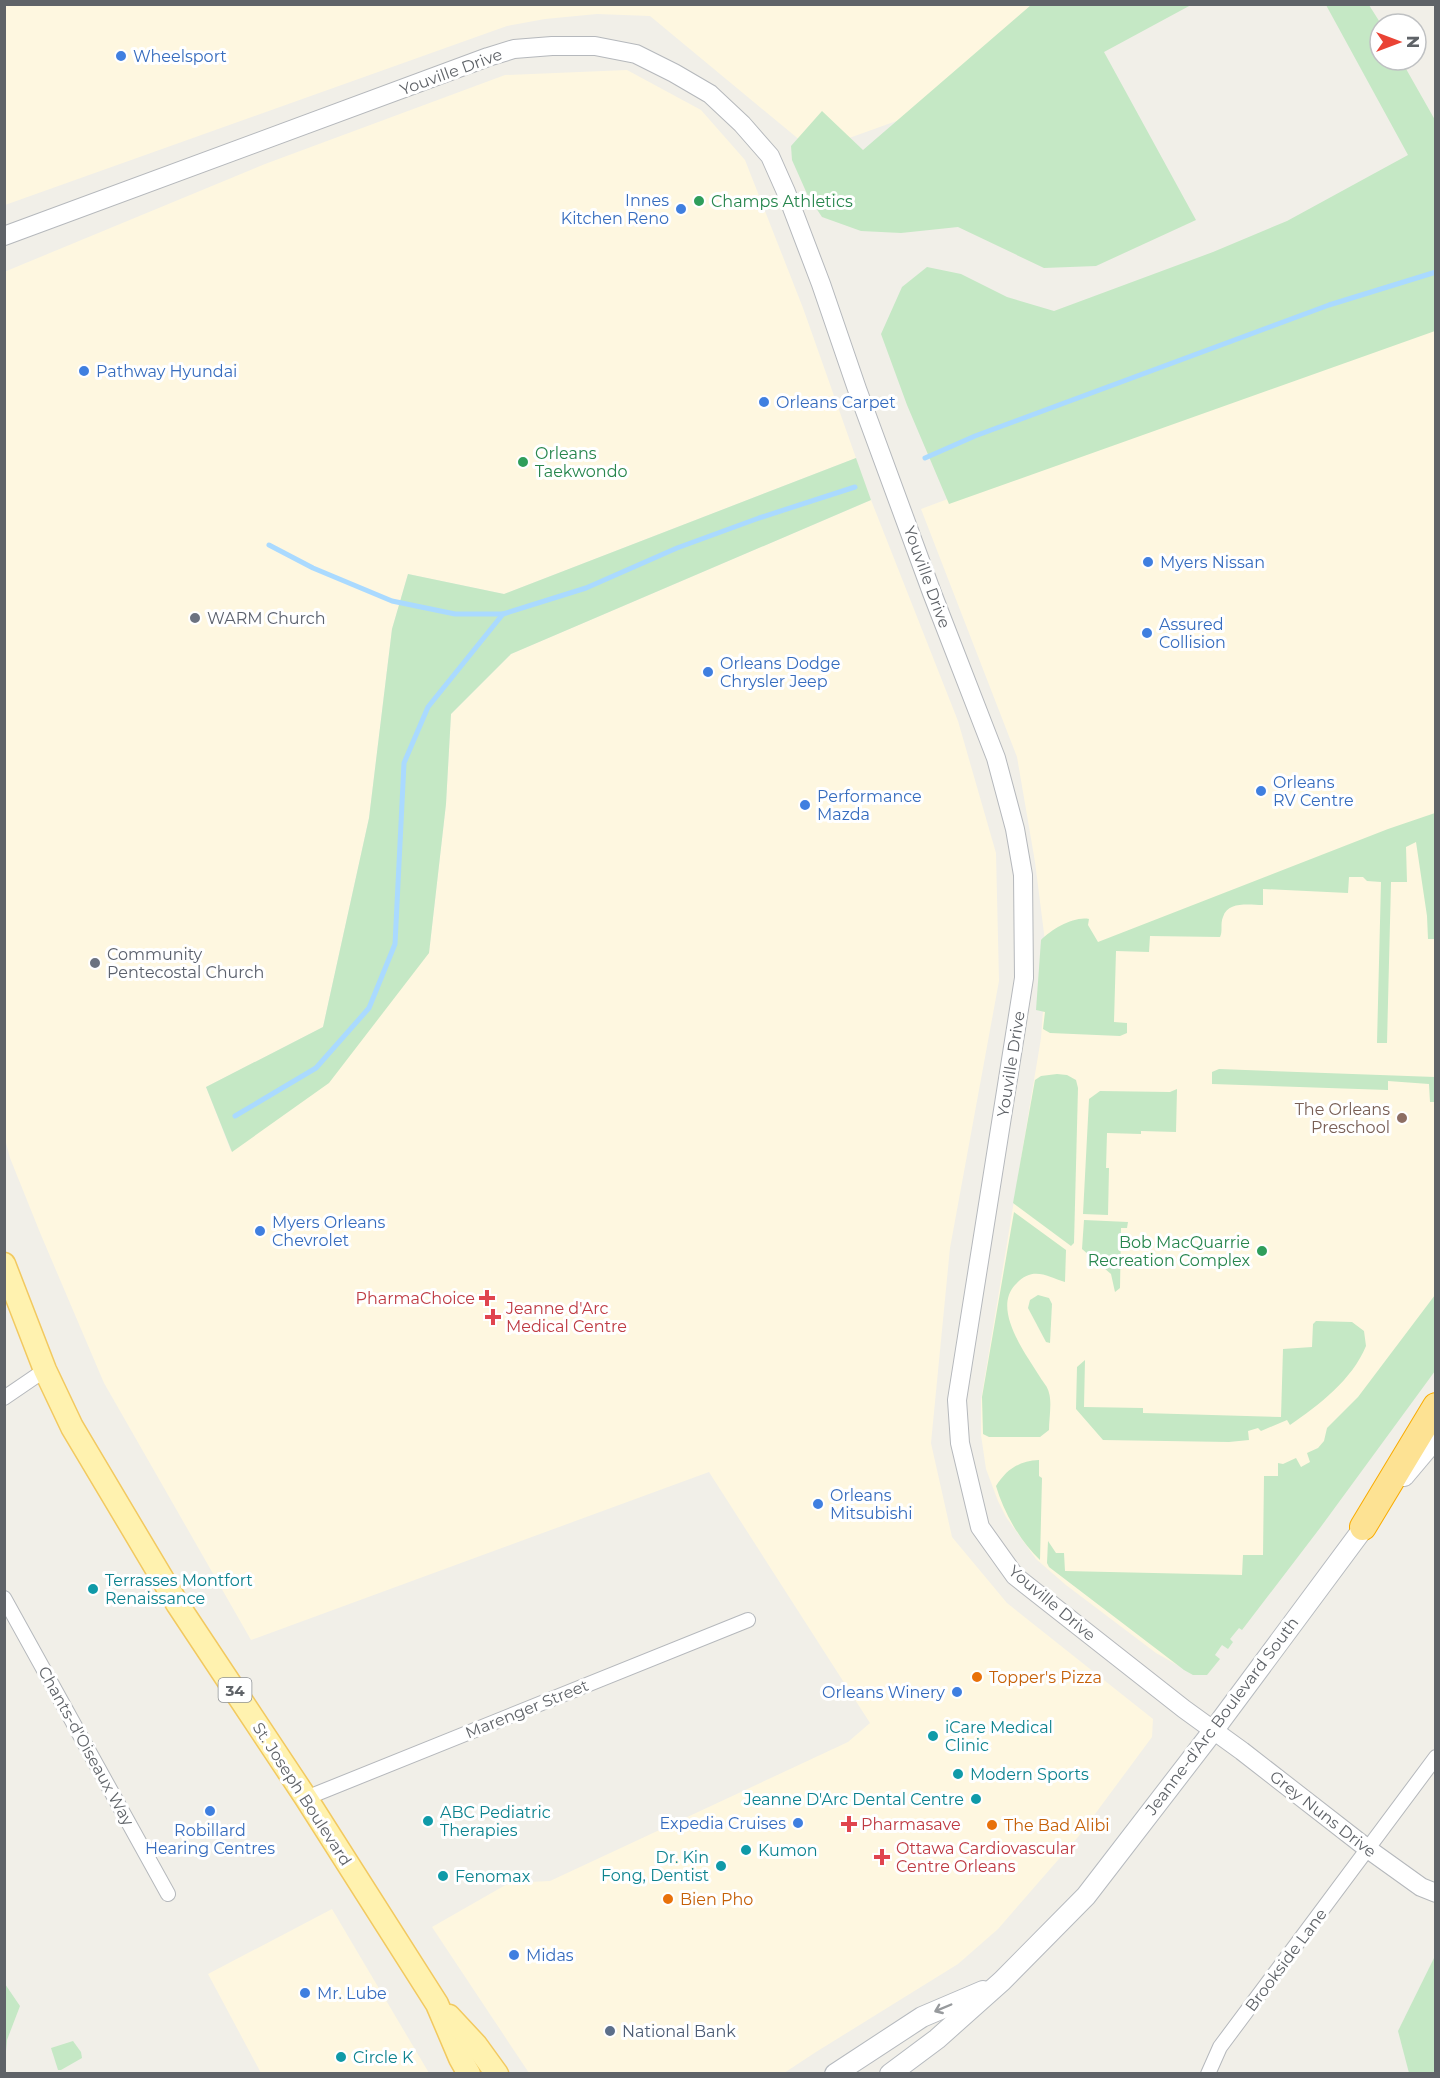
<svg xmlns="http://www.w3.org/2000/svg" width="1440" height="2078" font-family="Montserrat,sans-serif">
<style>
.commercial{fill:#fef7e0}
.green{fill:#c5e8c5}
.lines{fill:none;stroke-linecap:round;stroke-linejoin:round}
.stream{stroke:#aadaff;stroke-width:5}
.minor-casing{stroke:#b5b8bc;stroke-width:16}
.tertiary-casing{stroke:#b5b8bc;stroke-width:20}
.secondary-casing{stroke:#b6babf;stroke-width:22}
.primary-casing{stroke:#f2c960;stroke-width:25}
.motorway-casing{stroke:#f9ab00;stroke-width:28}
.minor{stroke:#fff;stroke-width:14}
.tertiary{stroke:#fff;stroke-width:18}
.secondary{stroke:#fff;stroke-width:20}
.primary{stroke:#fff2af;stroke-width:22}
.motorway{stroke:#fde293;stroke-width:26}
.oneway{stroke:#979a9d}
.shop-dot{fill:#3f7fe0;stroke:#fff;stroke-width:2}
.leisure-dot{fill:#2e9e5b;stroke:#fff;stroke-width:2}
.worship-dot{fill:#6b7280;stroke:#fff;stroke-width:2}
.education-dot{fill:#8d6e63;stroke:#fff;stroke-width:2}
.health-dot{fill:#e0444e;stroke:#fff;stroke-width:2}
.culture-dot{fill:#0f9aa8;stroke:#fff;stroke-width:2}
.food-dot{fill:#e8710a;stroke:#fff;stroke-width:2}
.service-dot{fill:#5c6f8a;stroke:#fff;stroke-width:2}
.labels{text-anchor:middle;dominant-baseline:central;stroke-width:6;stroke-linejoin:round;paint-order:stroke}
.shield{fill:#fff;stroke:#8f9295;stroke-width:1.5}
.shield-label{font-size:15px;font-weight:bold;fill:#5f6368}
.shop-label{font-size:16px;fill:#366cbe;stroke:#fff;text-anchor:start}
.street-label{font-size:16px;fill:#5f6368;stroke:#fff}
.leisure-label{font-size:16px;fill:#27864d;stroke:#fff;text-anchor:start}
.worship-label{font-size:16px;fill:#5b616d;stroke:#fff;text-anchor:start}
.education-label{font-size:16px;fill:#785e54;stroke:#fff;text-anchor:end}
.health-label{font-size:16px;fill:#be3a42;stroke:#fff;text-anchor:start}
.culture-label{font-size:16px;fill:#0d838f;stroke:#fff;text-anchor:start}
.food-label{font-size:16px;fill:#c56008;stroke:#fff;text-anchor:start}
.service-label{font-size:16px;fill:#4e5e75;stroke:#fff;text-anchor:start}
</style>
<rect width="100%" height="100%" fill="#f1efe8"/>
<g class="commercial">
<polygon points="4,5 1048,5 941,105 813,151 650,16 597,14 545,19 507,26 5,205"/>
<polygon points="627,70 701,110 745,160 803,308 856,458 504,594 408,574 392,629 369,818 323,1027 206,1087 231,1151 429,953 446,804 451,714 511,654 871,500 958,721 996,853 999,981 950,1248 931,1443 952,1537 1007,1603 1153,1719 1152,1737 1078,1837 998,1929 958,1964 816,2052 784,2073 529,2073 432,1927 509,1883 550,1881 848,1742 870,1723 709,1472 251,1640 104,1383 41,1235 10,1158 5,1139 4,272 265,164 505,75"/>
<polygon points="1435,317 1435,1354 1195,1675 1156,1653 1066,1585 1036,1559 1006,1517 998,1501 986,1469 981,1435 981,1400 1041,1038 1047,957 1035,862 1017,757 921,509"/>
<polygon points="332,1909 429,2073 261,2073 208,1974"/>
</g>
<g class="green">
<polygon points="1031,5 1191,5 1104,52 1196,220 1096,266 1044,268 958,227 901,233 861,231 822,217 808,196 792,160 791,146 822,111 863,150"/>
<polygon points="1326,5 1369,5 1381,24 1380,60 1401,60 1435,120 1435,331 949,504 907,405 881,334 902,287 927,267 961,274 1007,297 1054,311 1213,252 1287,221 1408,155"/>
<polygon points="856,458 871,500 511,654 451,714 446,804 429,953 329,1083 232,1152 206,1087 323,1027 369,818 392,629 408,574 504,594"/>
<path d="M 1435,813 L 1435,939 L 1428,939 L 1427,916 L 1416,842 L 1406,847 L 1407,882 L 1391,882 L 1387,1043 L 1377,1043 L 1381,882 L 1367,881 L 1363,877 L 1349,877 L 1348,893 L 1263,889 L 1263,905 C 1249,905 1228,901 1223,917 C 1220,924 1223,931 1220,937 L 1150,936 L 1149,952 L 1116,951 L 1114,1022 L 1127,1023 L 1127,1033 L 1120,1036 L 1050,1033 L 1043,1029 L 1045,1012 L 1036,1010 L 1041,940 C 1052,929 1074,916 1089,919 L 1088,925 L 1098,942 L 1388,829 Z"/>
<polygon points="1219,1069 1435,1077 1435,1102 1430,1102 1429,1084 1388,1081 1388,1090 1212,1084 1212,1072"/>
<polygon points="1057,1074 1067,1075 1076,1080 1078,1088 1074,1243 1071,1246 1013,1203 1035,1080 1041,1076"/>
<polygon points="1177,1089 1176,1132 1141,1131 1141,1134 1107,1133 1106,1168 1109,1168 1108,1215 1083,1214 1089,1099 1100,1091 1170,1092"/>
<path d="M 1014,1212 L 1066,1250 L 1065,1282 C 1047,1277 1033,1265 1015,1285 C 992,1310 1026,1354 1040,1377 C 1043,1382 1048,1387 1049,1393 C 1052,1403 1049,1419 1049,1430 L 1040,1437 L 989,1437 L 983,1434 L 982,1397 Z"/>
<polygon points="1084,1220 1128,1222 1127,1228 1121,1228 1120,1288 1115,1292 1111,1274 1082,1249"/>
<polygon points="1038,1295 1049,1298 1052,1304 1050,1343 1046,1342 1028,1308 1030,1300"/>
<polygon points="1435,1295 1435,1371 1320,1528 1242,1630 1239,1628 1230,1639 1233,1642 1228,1649 1222,1645 1215,1655 1220,1659 1207,1675 1193,1675 1184,1670 1049,1567 1047,1563 1048,1541 1056,1553 1064,1553 1065,1571 1242,1575 1243,1555 1263,1555 1264,1476 1278,1476 1278,1463 1283,1464 1296,1458 1301,1467 1310,1462 1307,1453 1318,1448 1324,1441 1327,1428 1358,1397"/>
<path d="M 1316,1321 L 1352,1322 L 1364,1331 L 1366,1346 C 1352,1380 1319,1405 1290,1425 L 1287,1420 L 1261,1431 L 1258,1428 L 1248,1431 L 1249,1440 L 1229,1442 L 1103,1440 L 1076,1409 L 1077,1367 L 1085,1360 L 1084,1407 L 1143,1408 L 1143,1413 L 1281,1417 L 1283,1349 L 1312,1347 L 1313,1324 Z"/>
<path d="M 1039,1460 L 1039,1476 L 1042,1478 L 1040,1560 C 1020,1541 1004,1513 996,1486 C 1007,1469 1019,1461 1039,1460 Z"/>
<polygon points="1435,1956 1435,2073 1409,2073 1398,2031"/>
<polygon points="5,1984 20,2006 7,2040 5,2062"/>
<polygon points="73,2041 81,2052 82,2058 61,2070 58,2070 51,2048"/>
</g>
<g class="lines">
<g class="stream">
<polyline points="925,458 975,436 1329,305 1436,272"/>
<polyline points="269,545 313,568 392,601 455,614 503,614"/>
<polyline points="235,1116 316,1068 369,1008 395,944 404,763 428,707 503,614 586,588 677,548 759,518 855,487"/>
</g>
<defs>
<g id="minor">
<polyline points="4,1398 45,1370"/>
<polyline points="4,1598 168,1894"/>
<polyline points="306,1798 748,1620"/>
<polyline points="1208,2074 1220,2047 1436,1757"/>
</g>
<polyline id="tertiary" points="4,236 488,57 514,49 552,46 595,46 636,54 674,73 710,94 742,124 770,156 786,192 821,284 857,389 932,593 996,758 1015,829 1023,875 1024,978 957,1400 960,1443 980,1527 1015,1576 1184,1709 1242,1751 1368,1849 1421,1887 1436,1893"/>
<g id="secondary">
<polyline points="1404,1476 1436,1438"/>
<polyline points="835,2074 922,2017 983,1991"/>
<polyline points="890,2074 937,2039 1002,1981 1086,1896 1213,1731 1371,1518"/>
</g>
<g id="primary">
<polyline points="4,1264 45,1370 72,1427 178,1605 306,1798 437,2004 460,2058 469,2074"/>
<polyline points="449,2016 476,2045 497,2074"/>
</g>
<polyline id="motorway" points="1363,1527 1436,1406"/>
</defs>
<use href="#minor" class="minor-casing"/>
<use href="#tertiary" class="tertiary-casing"/>
<use href="#secondary" class="secondary-casing"/>
<use href="#primary" class="primary-casing"/>
<use href="#motorway" class="motorway-casing"/>
<use href="#minor" class="minor"/>
<use href="#tertiary" class="tertiary"/>
<use href="#secondary" class="secondary"/>
<use href="#primary" class="primary"/>
<use href="#motorway" class="motorway"/>
</g>
<defs><path id="oneway-shaft" d="M-6 0H5M1.5-3L5.5 0L1.5 3" fill="none" stroke-width="1.6" stroke-linecap="round" stroke-linejoin="round" transform="scale(1.5)"/></defs>
<use class="oneway" href="#oneway-shaft" transform="translate(943 2008) rotate(157)"/>
<g class="shop-dot">
<circle cx="121" cy="56" r="6"/>
<circle cx="681" cy="209" r="6"/>
<circle cx="84" cy="371" r="6"/>
<circle cx="764" cy="402" r="6"/>
<circle cx="1148" cy="562" r="6"/>
<circle cx="1147" cy="633" r="6"/>
<circle cx="708" cy="672" r="6"/>
<circle cx="1261" cy="791" r="6"/>
<circle cx="805" cy="805" r="6"/>
<circle cx="260" cy="1231" r="6"/>
<circle cx="818" cy="1504" r="6"/>
<circle cx="957" cy="1692" r="6"/>
<circle cx="210" cy="1811" r="6"/>
<circle cx="798" cy="1823" r="6"/>
<circle cx="514" cy="1955" r="6"/>
<circle cx="305" cy="1993" r="6"/>
</g>
<g class="leisure-dot">
<circle cx="699" cy="201" r="6"/>
<circle cx="523" cy="462" r="6"/>
<circle cx="1262" cy="1251" r="6"/>
</g>
<g class="worship-dot">
<circle cx="195" cy="618" r="6"/>
<circle cx="95" cy="963" r="6"/>
</g>
<circle class="education-dot" cx="1402" cy="1118" r="6"/>
<g class="health-dot">
<path d="M484 1289h6v6h6v6h-6v6h-6v-6h-6v-6h6z"/>
<path d="M490 1308h6v6h6v6h-6v6h-6v-6h-6v-6h6z"/>
<path d="M846 1815h6v6h6v6h-6v6h-6v-6h-6v-6h6z"/>
<path d="M879 1848h6v6h6v6h-6v6h-6v-6h-6v-6h6z"/>
</g>
<g class="culture-dot">
<circle cx="93" cy="1589" r="6"/>
<circle cx="933" cy="1736" r="6"/>
<circle cx="958" cy="1774" r="6"/>
<circle cx="976" cy="1799" r="6"/>
<circle cx="428" cy="1821" r="6"/>
<circle cx="746" cy="1850" r="6"/>
<circle cx="721" cy="1866" r="6"/>
<circle cx="443" cy="1876" r="6"/>
<circle cx="341" cy="2057" r="6"/>
</g>
<g class="food-dot">
<circle cx="977" cy="1677" r="6"/>
<circle cx="992" cy="1825" r="6"/>
<circle cx="668" cy="1899" r="6"/>
</g>
<circle class="service-dot" cx="610" cy="2031" r="6"/>
<g class="labels">
<rect class="shield" x="218.5" y="1678" width="33" height="24" rx="4.5"/>
<g class="shield-label">
<text x="235" y="1690">34</text>
</g>
<g class="shop-label">
<text x="133" y="56">Wheelsport</text>
<text x="669" y="200" text-anchor="end">Innes<tspan x="669" dy="18">Kitchen Reno</tspan></text>
<text x="96" y="371">Pathway Hyundai</text>
<text x="776" y="402">Orleans Carpet</text>
<text x="1160" y="562">Myers Nissan</text>
<text x="1159" y="624">Assured<tspan x="1159" dy="18">Collision</tspan></text>
<text x="720" y="663">Orleans Dodge<tspan x="720" dy="18">Chrysler Jeep</tspan></text>
<text x="1273" y="782">Orleans<tspan x="1273" dy="18">RV Centre</tspan></text>
<text x="817" y="796">Performance<tspan x="817" dy="18">Mazda</tspan></text>
<text x="272" y="1222">Myers Orleans<tspan x="272" dy="18">Chevrolet</tspan></text>
<text x="830" y="1495">Orleans<tspan x="830" dy="18">Mitsubishi</tspan></text>
<text x="945" y="1692" text-anchor="end">Orleans Winery</text>
<text x="786" y="1823" text-anchor="end">Expedia Cruises</text>
<text x="210" y="1830" text-anchor="middle">Robillard<tspan x="210" dy="18">Hearing Centres</tspan></text>
<text x="526" y="1955">Midas</text>
<text x="317" y="1993">Mr. Lube</text>
</g>
<g class="street-label">
<text transform="translate(451 72) rotate(-20)">Youville Drive</text>
<text transform="translate(927 577) rotate(70)">Youville Drive</text>
<text transform="translate(1011 1064) rotate(-81)">Youville Drive</text>
<text transform="translate(1052 1603) rotate(40)">Youville Drive</text>
<text transform="translate(527 1709) rotate(-22)">Marenger Street</text>
<text transform="translate(1222 1716) rotate(-53)">Jeanne-d'Arc Boulevard South</text>
<text transform="translate(86 1746) rotate(61)">Chants-d'Oiseaux Way</text>
<text transform="translate(302 1794) rotate(57)">St. Joseph Boulevard</text>
<text transform="translate(1323 1814) rotate(38)">Grey Nuns Drive</text>
<text transform="translate(1286 1960) rotate(-53)">Brookside Lane</text>
</g>
<g class="leisure-label">
<text x="711" y="201">Champs Athletics</text>
<text x="535" y="453">Orleans<tspan x="535" dy="18">Taekwondo</tspan></text>
<text x="1250" y="1242" text-anchor="end">Bob MacQuarrie<tspan x="1250" dy="18">Recreation Complex</tspan></text>
</g>
<g class="worship-label">
<text x="207" y="618">WARM Church</text>
<text x="107" y="954">Community<tspan x="107" dy="18">Pentecostal Church</tspan></text>
</g>
<g class="education-label">
<text x="1390" y="1109">The Orleans<tspan x="1390" dy="18">Preschool</tspan></text>
</g>
<g class="health-label">
<text x="475" y="1298" text-anchor="end">PharmaChoice</text>
<text x="506" y="1308">Jeanne d'Arc<tspan x="506" dy="18">Medical Centre</tspan></text>
<text x="861" y="1824">Pharmasave</text>
<text x="896" y="1848">Ottawa Cardiovascular<tspan x="896" dy="18">Centre Orleans</tspan></text>
</g>
<g class="culture-label">
<text x="105" y="1580">Terrasses Montfort<tspan x="105" dy="18">Renaissance</tspan></text>
<text x="945" y="1727">iCare Medical<tspan x="945" dy="18">Clinic</tspan></text>
<text x="970" y="1774">Modern Sports</text>
<text x="964" y="1799" text-anchor="end">Jeanne D'Arc Dental Centre</text>
<text x="440" y="1812">ABC Pediatric<tspan x="440" dy="18">Therapies</tspan></text>
<text x="758" y="1850">Kumon</text>
<text x="709" y="1857" text-anchor="end">Dr. Kin<tspan x="709" dy="18">Fong, Dentist</tspan></text>
<text x="455" y="1876">Fenomax</text>
<text x="353" y="2057">Circle K</text>
</g>
<g class="food-label">
<text x="989" y="1677">Topper's Pizza</text>
<text x="1004" y="1825">The Bad Alibi</text>
<text x="680" y="1899">Bien Pho</text>
</g>
<g class="service-label">
<text x="622" y="2031">National Bank</text>
</g>
</g>
<rect width="1440" height="2078" fill="none" stroke="#5f6368" stroke-width="12"/>
<g transform="translate(1398 42) rotate(90)"><circle r="28" fill="#ffffff" stroke="#bfc1c3" stroke-width="1.5"/>
<path d="M0-4.5L10 22L0 15L-10 22Z" fill="#ea4335"/>
<text y="-9" font-size="16" font-weight="bold" text-anchor="middle" fill="#5f6368">N</text>
</g>
</svg>
